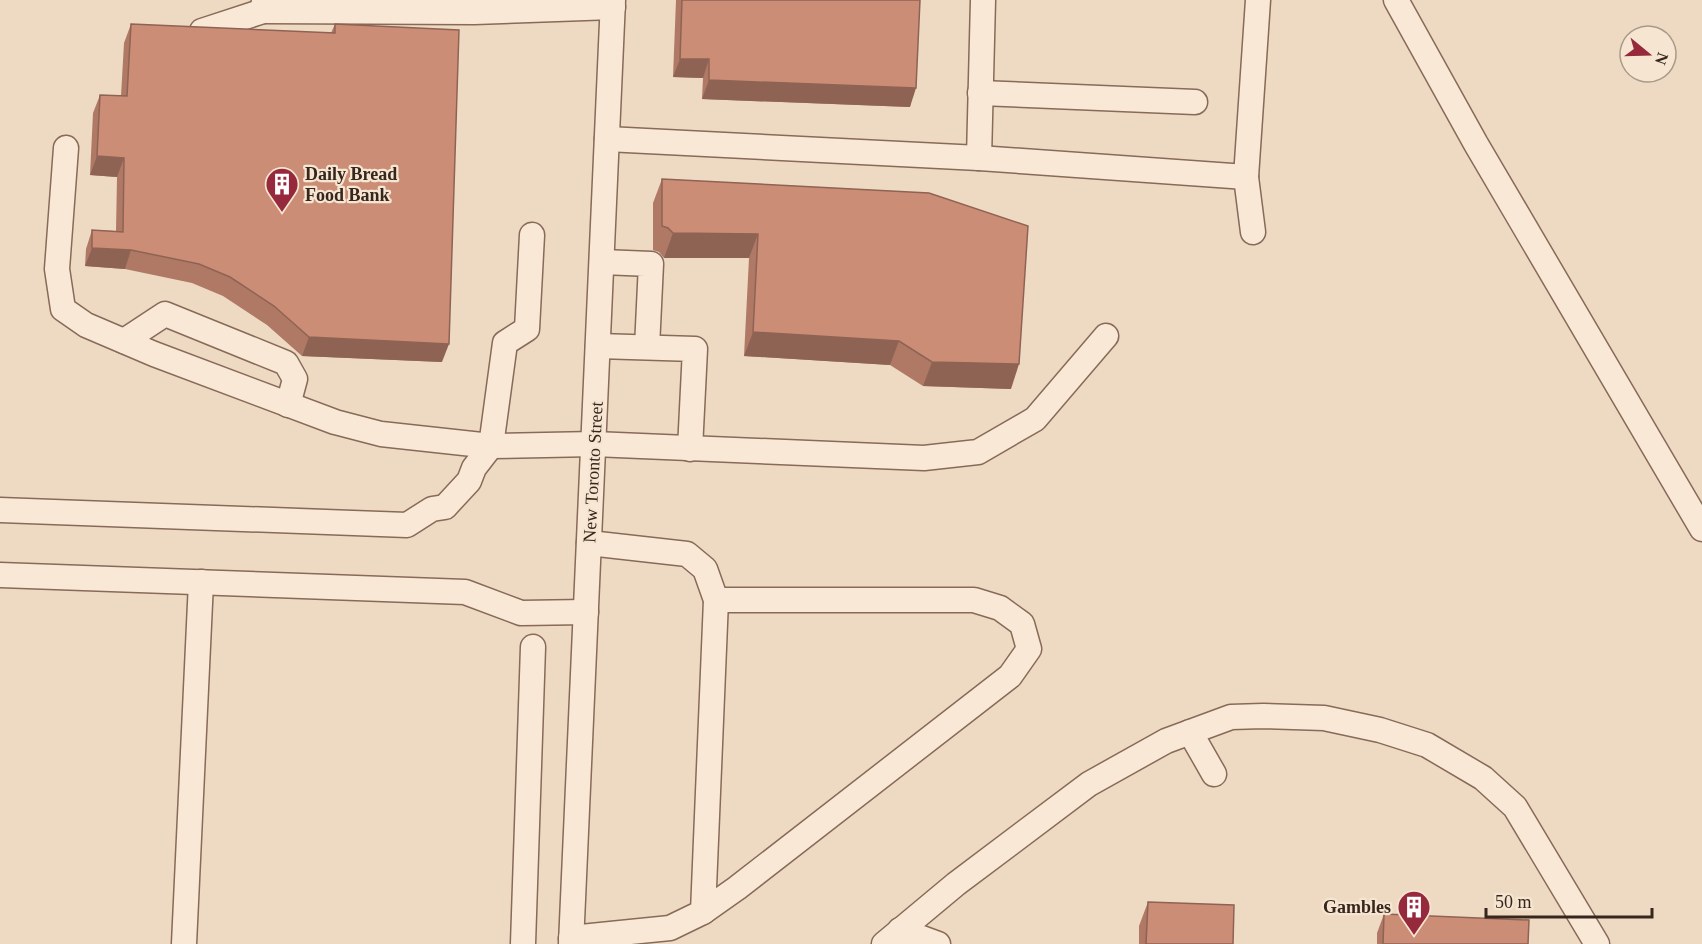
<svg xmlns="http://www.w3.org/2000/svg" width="1702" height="944" font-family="'Times New Roman',serif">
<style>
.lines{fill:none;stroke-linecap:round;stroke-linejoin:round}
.minor-casing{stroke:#876a59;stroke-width:27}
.minor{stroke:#f9e8d5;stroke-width:24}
.wall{fill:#af7966}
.shaded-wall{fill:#8f6353}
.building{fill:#cc8d77;stroke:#8f6353;stroke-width:1.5}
.labels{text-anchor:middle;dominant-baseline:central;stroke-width:4.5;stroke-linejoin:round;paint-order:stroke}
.poi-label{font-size:18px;font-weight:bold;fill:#37261d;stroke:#f5e5d1;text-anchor:start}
.street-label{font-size:18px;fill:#37261d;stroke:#f5e5d1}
</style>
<rect width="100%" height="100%" fill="#eedac2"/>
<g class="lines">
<defs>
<g id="minor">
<polyline points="264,0 263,11 474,12 613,7"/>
<polyline points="1396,0 1476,144 1702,529"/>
<polyline points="202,31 263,11"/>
<polyline points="980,93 1195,102"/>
<polyline points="607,139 979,158 1246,177 1258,0"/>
<polyline points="66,148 57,269 63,309 86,325 154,354 335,422 381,434 491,446 594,444 924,458 978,452 1035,419 1106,336"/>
<polyline points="979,158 983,0"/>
<polyline points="1246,177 1253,232"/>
<polyline points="602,262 651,264 647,347"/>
<polyline points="124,341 165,314 286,363 295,379 288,405"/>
<polyline points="598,346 695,349 690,449"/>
<polyline points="0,510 407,525 432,509 445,507 469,481 474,468 491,446 505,343 527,329 532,235"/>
<polyline points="0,575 465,592 521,613 586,612"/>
<polyline points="1190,732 1214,774"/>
<polyline points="703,912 737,888 1010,676 1029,649 1022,624 1000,608 974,600 716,600"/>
<polyline points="900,930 938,944"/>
<polyline points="571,938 670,928 703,912 716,600 705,569 687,554 589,543"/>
<polyline points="184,944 201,582"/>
<polyline points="523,944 533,647"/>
<polyline points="571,944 613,0"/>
<polyline points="884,944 956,884 1089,784 1166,741 1231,717 1263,716 1324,718 1380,730 1427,745 1483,778 1515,807 1597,944"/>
</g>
</defs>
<use href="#minor" class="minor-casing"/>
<use href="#minor" class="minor"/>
</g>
<g class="wall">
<polygon points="676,0 920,0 910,107 702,99 703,78 673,77"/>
<polygon points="131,24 331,33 335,24 442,362 302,356 267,325 223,296 192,283 125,269 85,266 86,249 92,230 116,231 117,177 90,175 93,113 100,95 121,96 124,43"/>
<polygon points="662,179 929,193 1011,389 923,386 890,365 744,356 749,258 664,258 659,252 653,250 653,203"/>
<polygon points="1148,902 1233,944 1139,944 1139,926"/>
<polygon points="1384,914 1528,944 1377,944 1377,933"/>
</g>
<g class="shaded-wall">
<polygon points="680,59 709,59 703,78 673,77"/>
<polygon points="709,80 916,88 910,107 702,99"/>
<polygon points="97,156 124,158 117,177 90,175"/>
<polygon points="673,233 758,234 749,258 664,258"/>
<polygon points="92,248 131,250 125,269 85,266"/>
<polygon points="753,332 899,341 890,365 744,356"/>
<polygon points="309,337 449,344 442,362 302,356"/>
<polygon points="932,362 1019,364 1011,389 923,386"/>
</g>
<g class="building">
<polygon points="682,0 920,0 916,88 709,80 709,59 680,59"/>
<polygon points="131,24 335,33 335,24 459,30 449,344 309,337 274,306 230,277 199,264 131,250 92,248 92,230 123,232 124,158 97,156 100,95 127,96"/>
<polygon points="662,179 929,193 1028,226 1019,364 932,362 899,341 753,332 758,234 673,233 668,228 662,226"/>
<polygon points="1148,902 1234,905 1233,944 1146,944"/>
<polygon points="1384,914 1529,920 1528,944 1383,944"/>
</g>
<defs>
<symbol id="building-pin" viewBox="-11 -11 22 30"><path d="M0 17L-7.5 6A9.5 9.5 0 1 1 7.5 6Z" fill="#96293b" stroke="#f5e5d1"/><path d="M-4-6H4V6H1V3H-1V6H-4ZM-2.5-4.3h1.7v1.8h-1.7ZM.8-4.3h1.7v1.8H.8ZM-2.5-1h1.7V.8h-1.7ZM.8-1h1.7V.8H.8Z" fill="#fff"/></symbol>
</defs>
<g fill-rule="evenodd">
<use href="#building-pin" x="263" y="165" width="38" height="52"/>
<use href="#building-pin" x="1395" y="888" width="38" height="52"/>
</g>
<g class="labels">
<g class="poi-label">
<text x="305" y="174">Daily Bread<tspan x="305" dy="21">Food Bank</tspan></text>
<text x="1391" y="907" text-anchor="end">Gambles</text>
</g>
<g class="street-label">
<text transform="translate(593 472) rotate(-87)">New Toronto Street</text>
</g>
</g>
<g transform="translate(1648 54) rotate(109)"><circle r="28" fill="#f5e5d1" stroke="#a99989" stroke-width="1.5"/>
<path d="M0-4.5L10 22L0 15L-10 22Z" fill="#96293b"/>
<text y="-9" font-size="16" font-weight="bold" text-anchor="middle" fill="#37261d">N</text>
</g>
<path d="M1486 908v9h166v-9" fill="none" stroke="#37261d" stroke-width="3"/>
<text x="1495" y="908" font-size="18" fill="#37261d" stroke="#f5e5d1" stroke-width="4.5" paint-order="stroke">50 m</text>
</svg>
